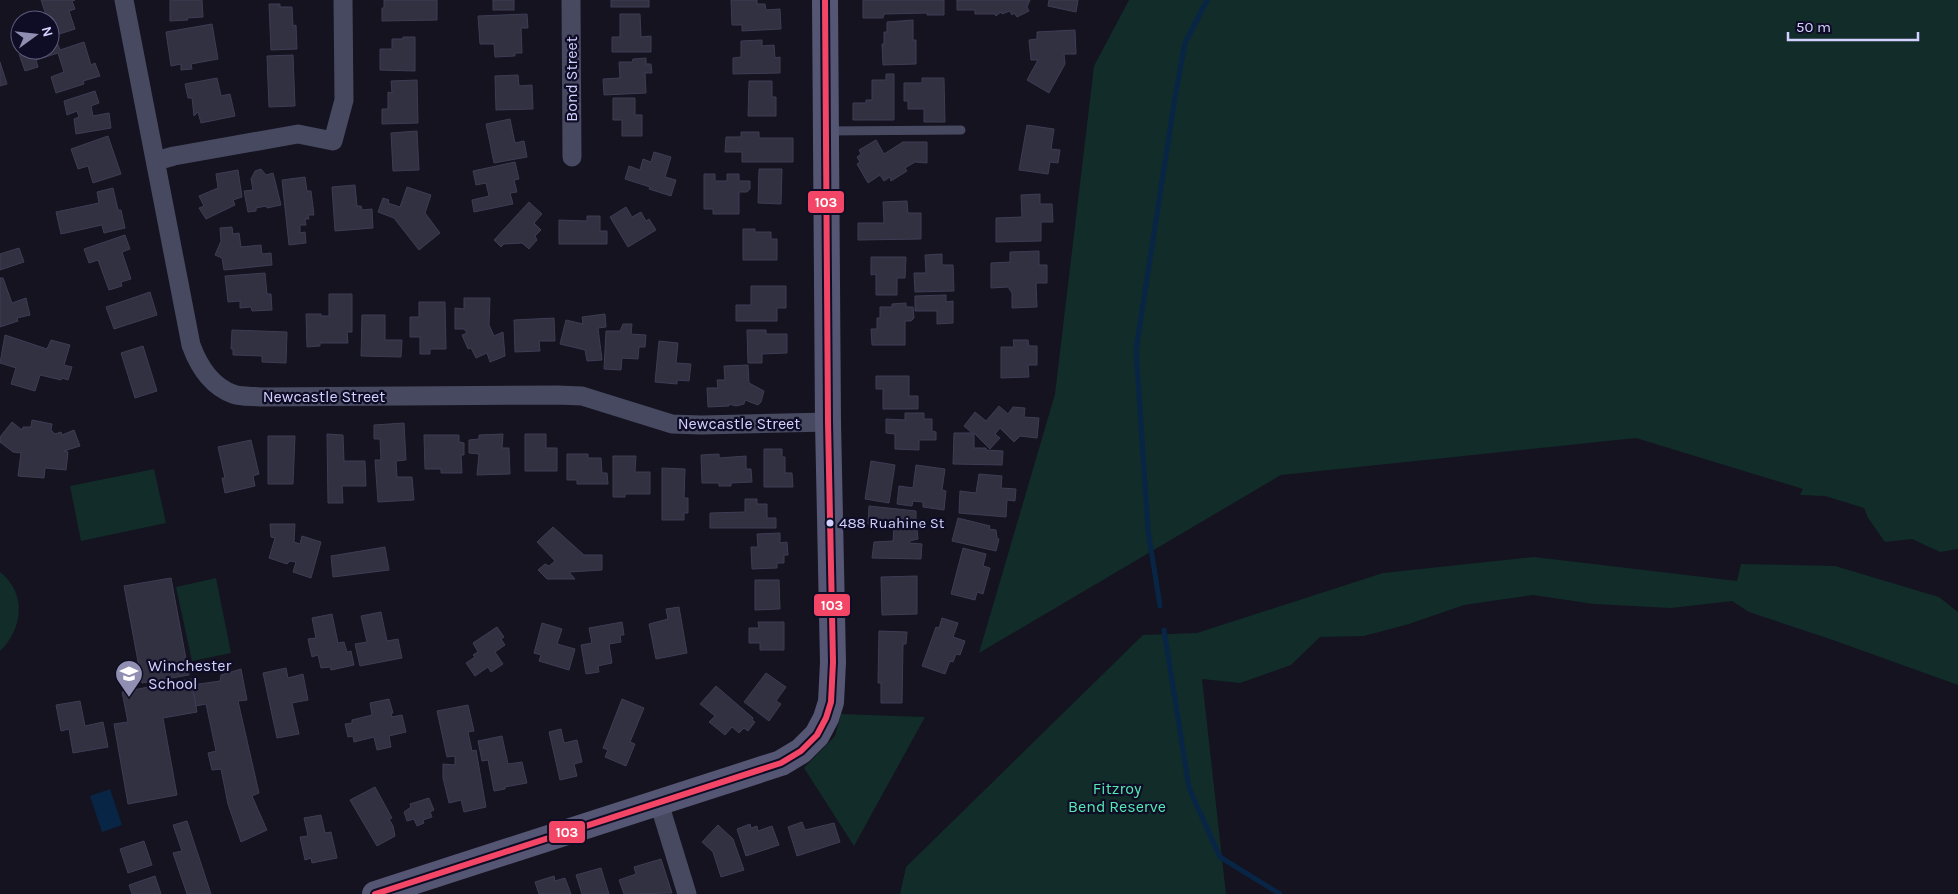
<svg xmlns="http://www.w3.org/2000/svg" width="1958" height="894" font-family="Karla,sans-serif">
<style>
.green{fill:#112c29}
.water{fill:#092545}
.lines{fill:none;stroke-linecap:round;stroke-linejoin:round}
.stream{stroke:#092545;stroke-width:5}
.building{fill:#323142;stroke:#3e3c54}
.lane{stroke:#474961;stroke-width:9}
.street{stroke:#474961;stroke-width:19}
.secondary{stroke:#555673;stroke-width:26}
.bus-1-casing{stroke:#0f0d25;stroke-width:10}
.bus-1{stroke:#f34667;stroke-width:6}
.bus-dot{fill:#d2d1ff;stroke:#0f0d25;stroke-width:2}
.labels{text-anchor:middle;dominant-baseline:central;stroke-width:4.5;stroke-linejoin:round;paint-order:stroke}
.bus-label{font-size:15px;fill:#d2d1ff;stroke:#0f0d25;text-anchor:start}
.street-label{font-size:16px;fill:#d2d1ff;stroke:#0f0d25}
.poi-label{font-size:16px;fill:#d2d1ff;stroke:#0f0d25;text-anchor:start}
.park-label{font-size:16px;fill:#55e8b4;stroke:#0f0d25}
.line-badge{stroke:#0f0d25;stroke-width:2}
.badge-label{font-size:14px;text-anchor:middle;font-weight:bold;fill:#fff}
</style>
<rect width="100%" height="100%" fill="#14131f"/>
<g class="green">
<polygon points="1129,0 1958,0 1958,549 1940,552 1912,539 1885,542 1868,518 1864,508 1825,496 1800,495 1803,489 1636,438 1281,475 979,653 1055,394 1094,66"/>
<polygon points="154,469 166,523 81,541 70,486"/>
<polygon points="1534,557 1737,581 1741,564 1835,566 1939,597 1958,612 1958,685 1830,639 1749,612 1732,601 1671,608 1594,604 1533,595 1464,605 1409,624 1364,636 1320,637 1291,665 1240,683 1202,679 1226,894 900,894 906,867 1143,635 1197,633 1383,573"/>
<path d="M 0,572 C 27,593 23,629 0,651 Z"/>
<polygon points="216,578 231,653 192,661 176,587"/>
<polygon points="841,714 925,717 854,846 804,768 835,736"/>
</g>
<polygon class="water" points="110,789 122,825 102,832 90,796"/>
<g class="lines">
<g class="stream">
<polyline points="1160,606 1148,530 1136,350 1175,97 1185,43 1207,0"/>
<polyline points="1164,630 1189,788 1220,857 1280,894"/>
</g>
</g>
<g class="building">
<polygon points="41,0 75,0 72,1 75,9 69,11 75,29 50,37 50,20 39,20 38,18 46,15"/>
<polygon points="170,0 202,0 203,17 187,18 188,20 170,21"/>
<polygon points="384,0 437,0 437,20 382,21 382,8 384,8"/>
<rect x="493" y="0" width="21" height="10"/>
<rect x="611" y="0" width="38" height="7"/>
<polygon points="731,0 757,0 757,4 765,4 766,10 780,9 781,29 742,31 742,25 732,25"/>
<polygon points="863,0 944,0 944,15 927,15 927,13 884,14 883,18 863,18"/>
<polygon points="957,0 1030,0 1027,7 1029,11 1017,17 1014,13 1012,15 1010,11 1002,14 1001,12 996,16 995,14 975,14 975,10 957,10"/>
<polygon points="1049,0 1078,0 1076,12 1048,6"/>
<polygon points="269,4 280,4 280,7 292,7 293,26 296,25 297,49 271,50"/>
<polygon points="527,14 528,28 521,28 522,53 515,53 515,56 495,57 494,44 480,44 478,16"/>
<polygon points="620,14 640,14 641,37 651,36 651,52 612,52 612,37 620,37"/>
<polygon points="913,20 913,40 916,40 916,64 883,65 882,44 884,44 884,32 887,32 887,22"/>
<polygon points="212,24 218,59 191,64 192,69 181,70 181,64 171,66 166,32"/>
<polygon points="1075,30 1076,54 1064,54 1065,64 1049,93 1027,80 1038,60 1031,60 1029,40 1037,39 1037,32"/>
<polygon points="403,37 415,37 415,71 380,70 380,49 392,49 392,39 403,39"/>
<polygon points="762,40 762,46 774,45 775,58 780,57 780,73 733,74 733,58 741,57 741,41"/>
<polygon points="57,42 60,50 84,42 91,65 95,63 100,76 83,81 84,84 56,93 51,77 64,72 58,53 36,60 38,67 25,71 19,54 32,50 50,50 50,44"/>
<polygon points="293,55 295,106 269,107 267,56"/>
<polygon points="646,58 646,64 651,64 652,73 645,73 646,93 604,95 603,79 620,78 619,62 632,62 633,59"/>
<polygon points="0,62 7,84 0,86"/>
<polygon points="886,74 894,74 894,120 853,120 853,103 866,103 866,100 872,100 872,80 886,80"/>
<polygon points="518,75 519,86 532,85 533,109 496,110 495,76"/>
<polygon points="217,78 221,96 230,94 235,116 201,123 198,112 194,116 192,98 188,98 185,84"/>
<polygon points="922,78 944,78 945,122 924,122 924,109 908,109 908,101 904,101 904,83 922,83"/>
<polygon points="417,80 418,123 382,124 382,109 388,109 388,92 392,93 391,81"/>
<polygon points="749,81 772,81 772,97 776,97 776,116 748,116"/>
<polygon points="95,91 99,103 91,106 93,116 109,113 111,128 76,134 74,119 79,117 77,111 67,115 64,101"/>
<polygon points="613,98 635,98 635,115 642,115 642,136 622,136 622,120 613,120"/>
<polygon points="510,119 515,143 524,141 527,157 494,163 486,124"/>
<polygon points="1027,125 1054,129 1051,149 1060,150 1058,163 1050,162 1048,174 1019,170"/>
<polygon points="417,131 419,170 393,171 391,133"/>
<polygon points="741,132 759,132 759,138 793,138 793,162 742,162 742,152 725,152 726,137 741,137"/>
<polygon points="108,136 121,174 93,183 88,166 78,169 71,149"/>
<polygon points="876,140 884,154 903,142 927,142 927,163 915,162 905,168 907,171 891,181 890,177 884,181 880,175 868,183 857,164 860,162 857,157 861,154 859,150"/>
<polygon points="654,152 671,157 665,177 676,180 671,196 649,189 650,187 625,179 629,166 640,170 643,159 651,162"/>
<polygon points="515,162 519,179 514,180 517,192 510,193 513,204 474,212 472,200 489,196 486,183 476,185 473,171"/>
<polygon points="261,169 266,175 273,173 281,205 267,208 266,206 256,208 256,211 248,212 244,191 253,190 251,179 255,171"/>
<polygon points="759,169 782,169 781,204 758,203"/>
<polygon points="238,170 242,197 233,200 235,205 206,219 199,208 204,206 199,196 218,188 216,174"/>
<polygon points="704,174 715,174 715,181 727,181 727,174 739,174 739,181 750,181 750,189 747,192 739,192 739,214 713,214 713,209 704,209"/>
<polygon points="305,177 307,191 311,191 314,215 308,215 309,219 305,219 306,225 300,225 300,233 305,232 306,243 289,245 282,180"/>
<polygon points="355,185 357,206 361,206 362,210 372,209 373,228 335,231 332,187"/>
<polygon points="407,187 431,195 425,213 440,233 419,250 394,218 378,212 383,198 389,200 388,203 400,207"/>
<polygon points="113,188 118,210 121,210 125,228 104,233 102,225 61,234 56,212 99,203 97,192"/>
<polygon points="1040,194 1040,204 1052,204 1053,222 1041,222 1041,241 996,242 996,218 1022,217 1021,195"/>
<polygon points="907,201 908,213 921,213 921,239 858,240 858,223 884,223 883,202"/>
<polygon points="529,202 542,214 534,223 541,230 535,236 537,240 529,249 522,243 504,244 501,247 494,240"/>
<polygon points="626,207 632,217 641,212 646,221 649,219 656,230 628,247 610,217"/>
<polygon points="587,216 600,216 600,231 607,231 607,244 559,244 559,220 587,221"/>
<polygon points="232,227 233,234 239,233 241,247 261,245 262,254 271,253 272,265 224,270 222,258 215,255 221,241 220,228"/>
<polygon points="743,229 755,229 755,232 771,232 771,239 777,239 777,260 743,260"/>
<polygon points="125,235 130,249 122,252 131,279 121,282 122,286 109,290 98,260 89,263 84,249"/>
<polygon points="19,248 24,262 0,270 0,254"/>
<polygon points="1039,251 1039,265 1047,265 1047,283 1036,283 1037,307 1012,308 1012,293 1008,287 991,288 991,263 1010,262 1010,252"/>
<polygon points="942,254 942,265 953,265 954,291 915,292 914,273 926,273 925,255"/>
<polygon points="871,257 906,257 905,278 897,278 897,295 876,295 876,274 871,275"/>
<polygon points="265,273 267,294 271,294 272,310 252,311 251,307 240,308 240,301 228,302 225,276"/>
<polygon points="0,278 3,278 12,303 26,298 30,315 17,318 18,321 0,327"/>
<polygon points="751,286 786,286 786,308 777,308 777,321 736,321 736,305 751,305"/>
<polygon points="150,292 157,315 114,329 106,307"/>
<polygon points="329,294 352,294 352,332 347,332 348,343 320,343 320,346 307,347 306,314 321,314 321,316 329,316"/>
<polygon points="946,295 946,302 953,301 953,323 937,324 937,311 915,311 915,296"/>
<polygon points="464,298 490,298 489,325 494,336 503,332 505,356 490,362 487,353 476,358 471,348 468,349 462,335 467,333 464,329 455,329 455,308 464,309"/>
<polygon points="419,302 445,302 446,349 430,349 430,354 420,354 420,337 410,337 410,317 419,317"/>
<polygon points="906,303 906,307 913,307 914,318 911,321 905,321 905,345 872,345 871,329 877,329 877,318 880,318 880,307 892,307 892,304"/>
<polygon points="605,314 606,327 598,328 602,360 587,361 585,350 560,344 566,320 583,324 582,317"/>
<polygon points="362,315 385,315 385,340 402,340 401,357 361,356"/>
<polygon points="554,318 555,341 539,341 540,351 515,352 514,320"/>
<polygon points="623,324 632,324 631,334 646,335 645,347 639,347 638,359 622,358 621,370 604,369 606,331 620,331"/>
<polygon points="232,330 287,332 286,363 262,362 262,356 233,355 233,349 231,349"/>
<polygon points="747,330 766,330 766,334 787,334 787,353 762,354 762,363 748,363"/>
<polygon points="5,335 47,349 51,340 70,345 64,365 72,367 68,380 62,378 61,380 40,375 35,391 11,384 16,368 0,363"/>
<polygon points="1013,340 1028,340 1029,346 1037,346 1037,365 1028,365 1029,377 1001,378 1001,347 1014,347"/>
<polygon points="659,341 678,343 676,363 691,364 689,381 677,380 677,384 655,382"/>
<polygon points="143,346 157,391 135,398 121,353"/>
<polygon points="748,365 749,383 764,391 761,402 758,405 745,400 744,404 736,406 729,404 729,406 708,407 707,388 718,388 717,380 725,380 724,366"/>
<polygon points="876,376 909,376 909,396 918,396 918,409 883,409 883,389 876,389"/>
<polygon points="999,406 1008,414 1013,407 1025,408 1024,417 1039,418 1037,438 1020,436 1014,442 1000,428 995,434 1000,438 990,449 974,433 974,448 986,448 986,450 1003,451 1002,465 953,464 954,433 972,433 964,426 975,412 986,421"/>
<polygon points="905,413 924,413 924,419 932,419 932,431 936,432 936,440 919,440 919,450 895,449 895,434 886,433 886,419 905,420"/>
<polygon points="32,420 52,424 51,430 55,434 61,432 62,435 74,430 80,446 64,451 68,452 66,470 45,468 44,478 18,476 21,453 13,452 0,442 0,437 12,422 22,430 23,427 31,427"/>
<polygon points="404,423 406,460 396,461 397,477 412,477 414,500 378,502 375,460 381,460 380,439 374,439 374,425"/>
<polygon points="327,434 343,435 344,461 365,461 366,486 342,486 343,503 328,503"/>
<polygon points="503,434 502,448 509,448 510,474 477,475 479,454 469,453 469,440 479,439 479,435"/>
<polygon points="525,434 546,434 546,448 557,448 557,471 525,471"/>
<polygon points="424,435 459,435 459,442 464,443 464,455 461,455 462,473 441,473 441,469 425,469"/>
<polygon points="268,436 295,436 293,484 268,484"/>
<polygon points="251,440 259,474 253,476 255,486 225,493 222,478 225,478 218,447"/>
<polygon points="764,449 782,449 782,457 785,457 785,473 792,473 793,487 764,487"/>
<polygon points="567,454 588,454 588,458 601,458 602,473 607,473 608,484 577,484 577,480 567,480"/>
<polygon points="719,454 719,458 746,456 746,469 751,469 752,482 731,483 731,486 719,486 719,483 702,483 701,455"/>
<polygon points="613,456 636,456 635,472 650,472 650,494 625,494 625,497 613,497"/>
<polygon points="871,461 895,465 889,503 865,499"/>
<polygon points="916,465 945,469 942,490 946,491 944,510 923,507 923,502 913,501 912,506 897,504 899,486 913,488"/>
<polygon points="662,468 685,469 684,498 688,498 688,513 684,513 684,520 662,520"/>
<polygon points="979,474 1002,476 1001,488 1016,489 1015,501 1007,500 1006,517 959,513 960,491 976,493"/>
<polygon points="745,499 757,499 757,504 767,504 767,518 776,518 776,528 710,528 710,513 745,512"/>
<polygon points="869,506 916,511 916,524 911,525 910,529 917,529 918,539 909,541 910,543 922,544 921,559 872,558 874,542 893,541 894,526 868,524"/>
<polygon points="958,518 990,526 989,529 996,530 997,538 999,539 996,551 952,541"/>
<polygon points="270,524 295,524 294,542 300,544 302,536 321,542 311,578 293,572 296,562 290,561 287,564 269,558 275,538 271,537"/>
<polygon points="553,527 584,555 602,555 602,570 569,572 575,579 547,579 538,570 545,564 549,566 555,561 537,542"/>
<polygon points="780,533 780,543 787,542 788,555 784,555 784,563 777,563 777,568 752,569 751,547 758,547 757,534"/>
<polygon points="385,547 389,570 333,577 331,556"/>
<polygon points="963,548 986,554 983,566 990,568 983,594 977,592 975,600 951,594"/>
<polygon points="917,576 917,614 882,615 881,577"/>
<polygon points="171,578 189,675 142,683 124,586"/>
<polygon points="755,580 779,580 780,609 755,610"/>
<polygon points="679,607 687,653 656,659 649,624 668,619 666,609"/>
<polygon points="381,612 387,641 398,639 402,658 360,666 355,644 367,642 361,616"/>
<polygon points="332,614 338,643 344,642 347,652 351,651 354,665 331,670 330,667 321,668 318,655 312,657 308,639 316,638 312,618"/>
<polygon points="942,618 958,623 953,637 965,641 960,655 956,654 953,662 950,661 945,674 922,666 936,627 939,628"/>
<polygon points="622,622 624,635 620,635 621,642 609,644 612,663 598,666 599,672 586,674 581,645 592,643 589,628"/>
<polygon points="758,622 784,622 784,650 760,650 760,643 749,643 749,628 759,628"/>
<polygon points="542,623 562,629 557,644 575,649 569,670 539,661 541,655 534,653"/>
<polygon points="497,627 504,637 501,639 505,645 495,652 503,664 491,672 488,667 475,676 466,663 475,657 473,655 478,652 473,643"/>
<polygon points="879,631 907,632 906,644 903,644 902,703 881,703 881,683 878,683"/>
<polygon points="286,668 288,678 303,674 308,700 292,703 299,734 277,738 263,673"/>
<polygon points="241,669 247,700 238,701 259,793 252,796 267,830 241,842 228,804 221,769 212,770 208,753 216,751 206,704 196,706 192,685 220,681 221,675"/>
<polygon points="766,673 786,687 776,701 781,704 769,721 744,702"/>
<polygon points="191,679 197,712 163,718 177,795 128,804 114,724 128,722 122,692"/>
<polygon points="716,686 753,718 752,720 755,722 748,731 744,728 739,733 732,727 725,735 709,722 715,716 700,704"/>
<polygon points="389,699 393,713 391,713 392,717 402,715 406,732 389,736 391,747 377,750 374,737 354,742 353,736 348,737 345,724 352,723 352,720 372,715 370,703"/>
<polygon points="622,699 644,708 630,742 635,744 626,766 605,757 608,750 603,748"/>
<polygon points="80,701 85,726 103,722 108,747 73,753 69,729 61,731 56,705"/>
<polygon points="468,705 474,731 468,732 472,751 476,750 486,807 464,812 461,800 449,803 443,778 443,764 455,765 455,756 447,757 437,711"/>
<polygon points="561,729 564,743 577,740 582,762 574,764 577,776 560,780 549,732"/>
<polygon points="502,736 508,764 522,762 527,783 505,787 505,789 494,791 488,760 482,761 478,741"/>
<polygon points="375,787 392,818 389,819 393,826 395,836 377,846 350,800"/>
<polygon points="429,798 434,810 430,812 432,817 423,820 424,823 417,826 414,819 407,821 404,812 411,807 410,804"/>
<polygon points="321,815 325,833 331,832 337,858 312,863 311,858 305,860 300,837 308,836 304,818"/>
<polygon points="187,821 211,894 187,894 173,853 182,851 173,825"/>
<polygon points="802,822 805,830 834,823 840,842 797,856 788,827"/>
<polygon points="750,824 751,828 757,826 758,831 772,826 779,845 746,856 737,829"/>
<polygon points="718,825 733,839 744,870 721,877 713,852 702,842"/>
<polygon points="144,841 152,865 128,873 120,849"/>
<polygon points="661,859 672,893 624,894 619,880 636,874 634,867"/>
<polygon points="601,868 609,894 582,894 576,875"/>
<polygon points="155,876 161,894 132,894 129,885"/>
<polygon points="554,876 555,881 565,878 571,894 539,894 535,882"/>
</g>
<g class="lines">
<polyline class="lane" points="827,131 961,130"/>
<g class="street">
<path d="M 124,0 L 191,345 C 199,367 211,386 233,394 C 241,397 252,396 261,397 L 557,395 L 582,396 L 672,424 L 701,425 L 828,422"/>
<polyline points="571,0 572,157"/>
<polyline points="156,161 174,156 298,134 333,141 344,100 343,0"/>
<polyline points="659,803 687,894"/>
</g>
<polyline class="secondary" points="375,894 781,763 801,751 817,735 826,718 831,702 832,683 833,662 828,422 825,0"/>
<defs>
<polyline id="bus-1" points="375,894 781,763 801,751 817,735 826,718 831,702 833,662 828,422 825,0"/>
</defs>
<use href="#bus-1" class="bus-1-casing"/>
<use href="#bus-1" class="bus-1"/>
</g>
<defs>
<symbol id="school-pin" viewBox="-11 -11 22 30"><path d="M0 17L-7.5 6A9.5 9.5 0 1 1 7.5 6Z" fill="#908eb1" stroke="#0f0d25"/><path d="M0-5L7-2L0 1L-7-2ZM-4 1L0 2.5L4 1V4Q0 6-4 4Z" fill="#fff"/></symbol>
</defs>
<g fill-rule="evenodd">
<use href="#school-pin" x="113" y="658" width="32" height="43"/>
</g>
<circle class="bus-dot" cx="830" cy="523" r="4.5"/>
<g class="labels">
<g class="bus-label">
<text x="839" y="523">488 Ruahine St</text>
</g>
<g class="street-label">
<text transform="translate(571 79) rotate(-90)">Bond Street</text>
<text x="324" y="396">Newcastle Street</text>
<text x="739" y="423">Newcastle Street</text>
</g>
<g class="poi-label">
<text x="148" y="665">Winchester<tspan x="148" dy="18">School</tspan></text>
</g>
<g class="park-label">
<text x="1117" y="788">Fitzroy<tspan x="1117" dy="18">Bend Reserve</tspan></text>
</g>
</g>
<g class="line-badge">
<rect x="807" y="190" width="38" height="24" rx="5" fill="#f34667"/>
<rect x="813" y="593" width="38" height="24" rx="5" fill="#f34667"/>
<rect x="548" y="820" width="38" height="24" rx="5" fill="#f34667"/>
</g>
<g class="badge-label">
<text x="826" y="207">103</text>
<text x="832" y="610">103</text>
<text x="567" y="837">103</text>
</g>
<g transform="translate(35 35) rotate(75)"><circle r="24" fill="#0f0d25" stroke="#5d5b7c"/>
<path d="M0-4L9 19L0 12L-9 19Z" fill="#908eb1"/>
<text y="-8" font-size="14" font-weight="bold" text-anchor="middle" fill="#d2d1ff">N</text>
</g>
<path d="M1788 32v8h130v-8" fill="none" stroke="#d2d1ff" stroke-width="2.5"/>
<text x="1796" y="32" font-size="15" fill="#d2d1ff" stroke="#0f0d25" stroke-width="4" paint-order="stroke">50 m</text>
</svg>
